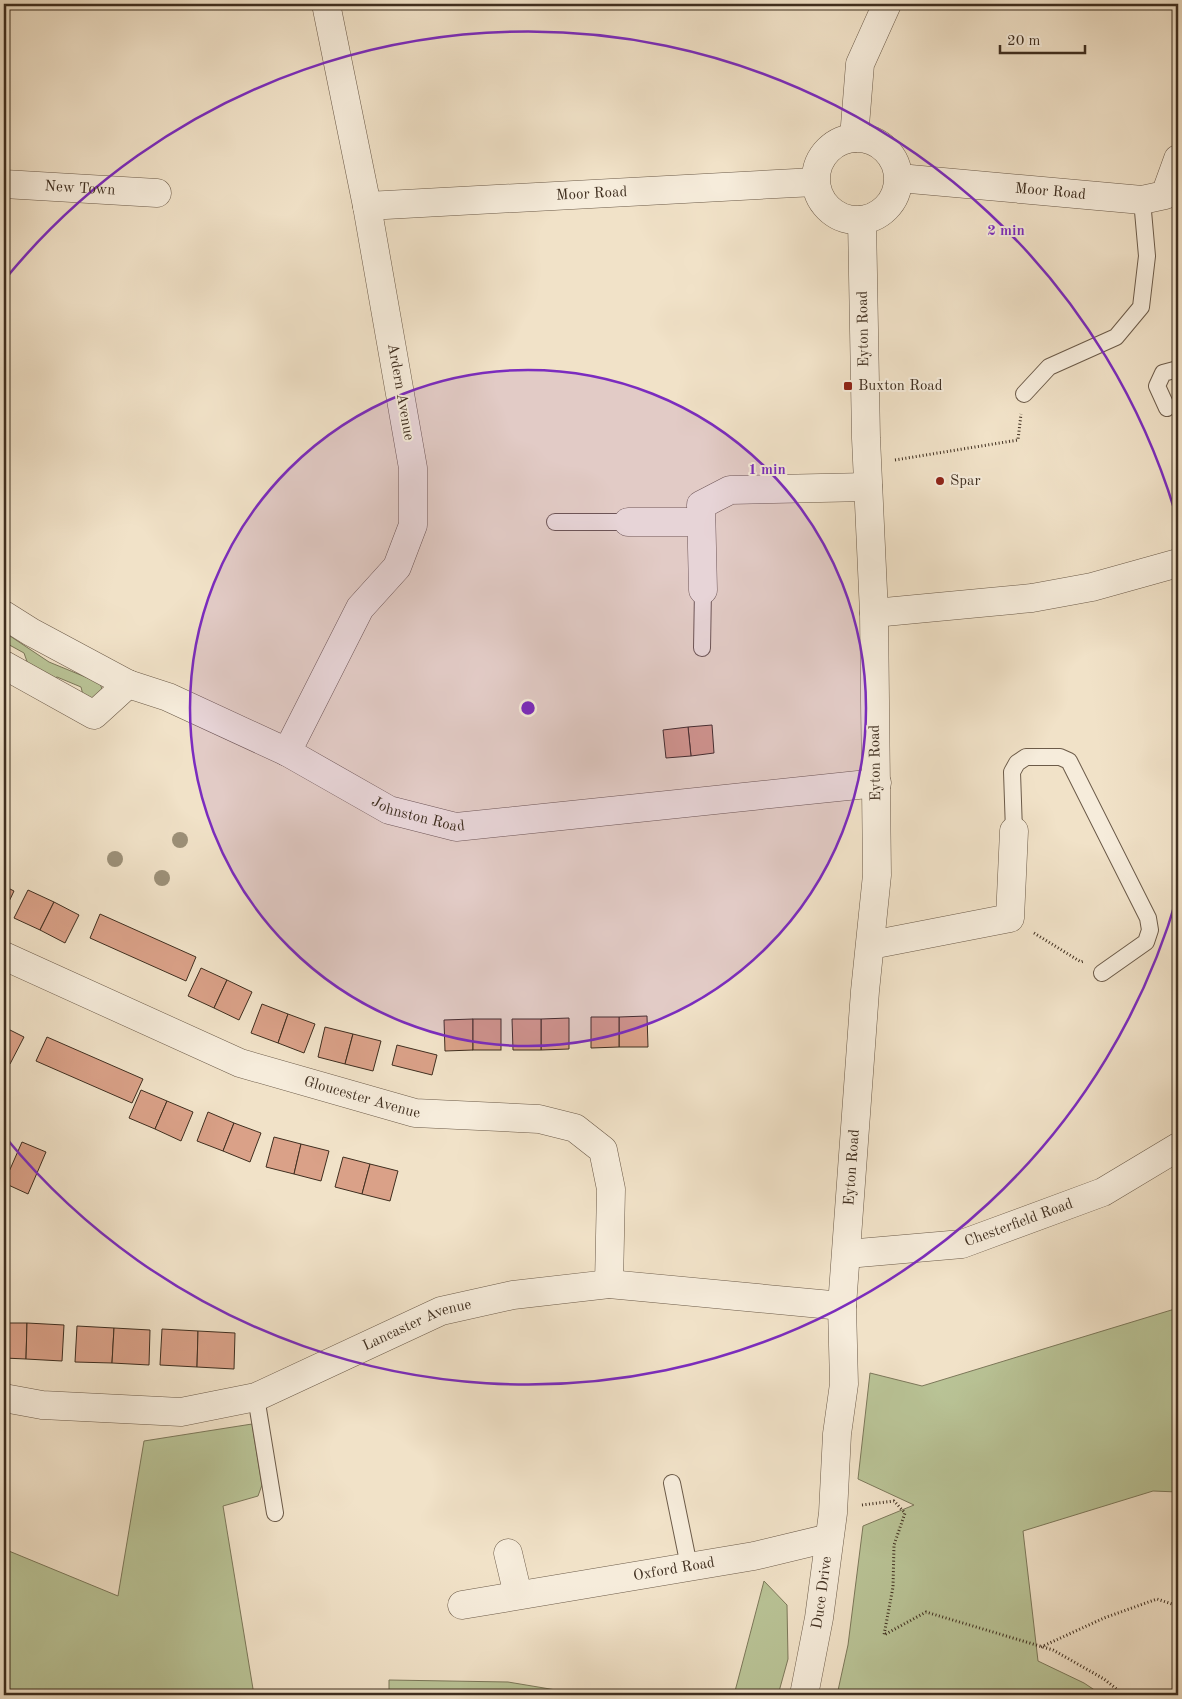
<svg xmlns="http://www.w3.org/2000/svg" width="1182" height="1699" font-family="'Old Standard TT',serif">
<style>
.green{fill:#b9c396;stroke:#7c785a}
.building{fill:#daa188;stroke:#3f2e1f}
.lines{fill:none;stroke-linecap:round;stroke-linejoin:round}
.lane-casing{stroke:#6c5b49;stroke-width:18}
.street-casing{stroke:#6c5b49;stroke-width:29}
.path{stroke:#3f2e1f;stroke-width:3;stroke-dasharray:1 2.5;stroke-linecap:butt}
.lane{stroke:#f6ecdb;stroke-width:16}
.street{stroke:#f6ecdb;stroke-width:28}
.tree{fill:#9c9078}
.ring{fill:none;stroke:#7b2cbf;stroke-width:2.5}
.poi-dot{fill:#8f2418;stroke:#f6ecdb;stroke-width:2}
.labels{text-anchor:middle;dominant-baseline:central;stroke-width:4;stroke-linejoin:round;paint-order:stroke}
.street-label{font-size:15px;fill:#3f2e1f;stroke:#f6ecdb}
.poi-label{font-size:15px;fill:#3f2e1f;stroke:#f6ecdb;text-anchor:start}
.centre{fill:#7b2cbf;stroke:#f6ecdb;stroke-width:2.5}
.ring-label{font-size:15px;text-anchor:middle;font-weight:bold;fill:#7b2cbf;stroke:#f6ecdb;stroke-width:4;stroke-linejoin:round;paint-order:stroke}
</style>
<rect width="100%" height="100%" fill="#f1e2c8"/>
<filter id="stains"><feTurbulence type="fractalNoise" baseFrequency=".004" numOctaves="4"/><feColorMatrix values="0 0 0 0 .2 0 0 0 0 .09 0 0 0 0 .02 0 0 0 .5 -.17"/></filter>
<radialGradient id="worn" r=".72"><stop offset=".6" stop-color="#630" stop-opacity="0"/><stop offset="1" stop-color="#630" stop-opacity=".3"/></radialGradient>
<g class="green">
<polygon points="4,632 49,662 100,683 105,699 85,703 81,687 57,677 47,682 30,670 24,653 4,642"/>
<polygon points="1178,1308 1178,1492 1153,1491 1023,1531 1038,1661 1084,1683 1102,1695 837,1695 848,1645 863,1526 914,1505 858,1479 870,1373 922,1386"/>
<polygon points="252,1424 262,1485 258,1496 223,1506 254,1695 4,1695 4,1549 118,1596 144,1441"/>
<polygon points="764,1581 787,1605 788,1659 778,1695 734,1695"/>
<polygon points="389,1680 508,1682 586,1695 389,1695"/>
</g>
<g class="building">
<polygon points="712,725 714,753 691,756 688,727"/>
<polygon points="688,727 691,756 666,758 663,730"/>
<polygon points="4,886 14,891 4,912"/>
<polygon points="28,890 54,902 40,930 14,918"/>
<polygon points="54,902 79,915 65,943 40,930"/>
<polygon points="100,914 196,957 186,981 90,938"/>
<polygon points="201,968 227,980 214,1008 188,996"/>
<polygon points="227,980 252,992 239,1020 214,1008"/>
<polygon points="262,1004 288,1014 278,1043 251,1033"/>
<polygon points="288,1014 315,1024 304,1053 278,1043"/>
<polygon points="647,1016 648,1047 619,1047 619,1017"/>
<polygon points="591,1017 619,1017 619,1047 591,1048"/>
<polygon points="569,1018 569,1049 541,1050 541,1019"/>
<polygon points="473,1019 473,1050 445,1051 444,1020"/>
<rect x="473" y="1019" width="28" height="31"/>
<polygon points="512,1019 541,1019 541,1050 513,1050"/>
<polygon points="4,1027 24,1037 10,1064 4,1061"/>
<polygon points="325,1027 353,1034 345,1064 318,1057"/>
<polygon points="353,1034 381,1041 373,1071 345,1064"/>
<polygon points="47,1037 143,1079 132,1103 36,1061"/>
<polygon points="397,1045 437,1055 432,1075 392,1065"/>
<polygon points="141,1090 167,1101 155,1129 129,1118"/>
<polygon points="167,1101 193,1112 181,1141 155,1129"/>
<polygon points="208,1112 234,1123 223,1151 197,1141"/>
<polygon points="234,1123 261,1133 250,1162 223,1151"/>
<polygon points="274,1137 301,1144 294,1174 266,1167"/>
<polygon points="22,1142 46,1152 28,1194 4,1183"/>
<polygon points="301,1144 329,1151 321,1181 294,1174"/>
<polygon points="343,1157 370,1164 362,1194 335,1187"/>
<polygon points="370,1164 398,1171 390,1201 362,1194"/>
<polygon points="4,1323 27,1323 26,1359 4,1358"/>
<polygon points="27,1323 64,1325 62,1361 26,1359"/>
<polygon points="77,1326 114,1328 112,1363 75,1362"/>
<polygon points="114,1328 150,1330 149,1365 112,1363"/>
<polygon points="162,1329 198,1331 197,1367 160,1365"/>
<polygon points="198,1331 235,1333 234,1369 197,1367"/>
</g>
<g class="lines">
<defs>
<g id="lane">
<polyline points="1024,394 1049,367 1116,337 1141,307 1147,256 1142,200"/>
<polyline points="1167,408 1157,386 1163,373 1178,369"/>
<polyline points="555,522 628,522"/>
<polyline points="702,648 703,590"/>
<polyline points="1014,831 1012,772 1017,763 1026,757 1060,757 1069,761 1148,918 1150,930 1146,942 1102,973"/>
<polyline points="256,1397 275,1513"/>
<polyline points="672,1483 689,1566"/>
</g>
<g id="street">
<circle cx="857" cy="179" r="41"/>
<polyline points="854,138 860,64 887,4"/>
<path id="s1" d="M 899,178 L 1142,200 L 1165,195 L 1178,159"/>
<path id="s2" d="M 4,184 L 157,193"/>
<path id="s3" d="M 367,206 L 815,182"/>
<polyline points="628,522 701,522"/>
<polyline points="703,590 701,505 730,490 868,487"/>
<polyline points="874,613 1032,598 1092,587 1178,563"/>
<path id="s4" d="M 4,615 L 31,632 L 128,684 L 168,697 L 287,752 L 389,810 L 456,827 L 877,783"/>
<polyline points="4,665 94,715 128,684"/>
<polyline points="287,752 360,608 397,567 413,525 413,468 367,206 326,4"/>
<polyline points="871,945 1010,918 1014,831"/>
<path id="s5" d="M 4,956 L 240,1063 L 415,1113 L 539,1119 L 575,1128 L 603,1150 L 611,1189 L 609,1284"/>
<path id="s6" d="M 847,1254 L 962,1244 L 1103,1192 L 1178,1147"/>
<path id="s7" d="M 4,1398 L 42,1405 L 181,1412 L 256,1397 L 441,1311 L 513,1295 L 609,1284 L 842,1306"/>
<polyline points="508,1553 518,1595"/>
<path id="s8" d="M 462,1605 L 754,1556 L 829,1538"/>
<path id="s9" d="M 804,1695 L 819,1618 L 833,1513 L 837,1434 L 844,1384 L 842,1306 L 865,991 L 877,875 L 874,613 L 866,438 L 862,220"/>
</g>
</defs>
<use href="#lane" class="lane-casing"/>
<use href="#street" class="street-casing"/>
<g class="path">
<polyline points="895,460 1018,440 1021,414"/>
<polyline points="1034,933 1081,962 1084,961"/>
<polyline points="862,1505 894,1501 905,1513 894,1545 893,1587 884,1635 926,1612 1053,1650 1104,1679 1124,1695"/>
<polyline points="1041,1647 1104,1618 1157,1599 1178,1606"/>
</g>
<use href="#lane" class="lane"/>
<use href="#street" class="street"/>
</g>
<g class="tree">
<circle cx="180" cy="840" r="8"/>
<circle cx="115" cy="859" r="8"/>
<circle cx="162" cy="878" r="8"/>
</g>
<circle cx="528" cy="708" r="338" fill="#7b2cbf" fill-opacity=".12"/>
<g class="ring">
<circle cx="528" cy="708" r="338"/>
<path d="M1178 894A676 676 0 0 1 6 1138M6 278A676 676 0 0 1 1178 522"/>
</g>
<g class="poi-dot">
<rect x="843" y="381" width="10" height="10" rx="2.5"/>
<circle cx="940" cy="481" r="5"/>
</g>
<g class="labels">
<g class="street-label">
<text stroke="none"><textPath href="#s2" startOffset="76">New Town</textPath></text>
<text stroke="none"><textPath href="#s1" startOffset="152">Moor Road</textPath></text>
<text stroke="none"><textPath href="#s3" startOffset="225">Moor Road</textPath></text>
<text transform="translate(864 329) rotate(-91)">Eyton Road</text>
<text transform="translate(400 392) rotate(80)">Ardern Avenue</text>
<text transform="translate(876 763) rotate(-91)">Eyton Road</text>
<text stroke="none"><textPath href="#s4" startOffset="462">Johnston Road</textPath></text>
<text stroke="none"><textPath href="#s5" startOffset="386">Gloucester Avenue</textPath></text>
<text stroke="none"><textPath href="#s9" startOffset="531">Eyton Road</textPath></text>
<text stroke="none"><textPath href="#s6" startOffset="176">Chesterfield Road</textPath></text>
<text stroke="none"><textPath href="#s7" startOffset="431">Lancaster Avenue</textPath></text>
<text stroke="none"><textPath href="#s8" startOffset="215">Oxford Road</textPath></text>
<text stroke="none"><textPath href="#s9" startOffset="104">Duce Drive</textPath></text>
</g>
<g class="poi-label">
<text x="858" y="386">Buxton Road</text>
<text x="950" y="481">Spar</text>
</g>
</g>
<circle cx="528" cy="708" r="8" class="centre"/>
<g class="ring-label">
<text x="1006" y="235">2 min</text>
<text x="767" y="474">1 min</text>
</g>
<rect width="1182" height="1699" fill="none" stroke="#f1e2c8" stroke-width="20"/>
<rect x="5" y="5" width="1172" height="1689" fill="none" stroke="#3f2e1f" stroke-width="2.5"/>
<rect x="10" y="10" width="1162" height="1679" fill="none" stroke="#3f2e1f"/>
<path d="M1000 45v8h85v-8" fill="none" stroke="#3f2e1f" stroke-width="2.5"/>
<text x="1007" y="45" font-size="15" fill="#3f2e1f" stroke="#f6ecdb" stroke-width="4" paint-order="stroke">20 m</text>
<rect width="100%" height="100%" filter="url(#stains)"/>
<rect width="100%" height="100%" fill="url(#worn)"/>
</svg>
